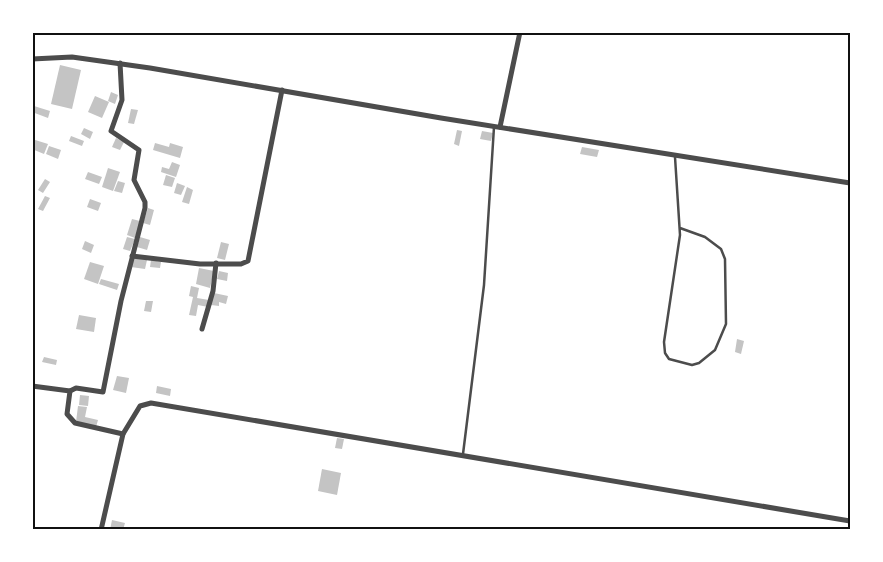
<svg xmlns="http://www.w3.org/2000/svg" width="883" height="562" font-family="'Golos Text',sans-serif">
<style>
.building{fill:#c4c4c4}
.lines{fill:none;stroke-linecap:round;stroke-linejoin:round}
.service{stroke:#4c4c4c;stroke-width:2.5}
.minor{stroke:#4c4c4c;stroke-width:5}
.neatline{fill:none;stroke:#111;stroke-width:2}
</style>
<rect width="100%" height="100%" fill="#fff"/>
<g class="building">
<polygon points="60,65 81,70 72,109 51,104"/>
<polygon points="111,92 118,95 115,104 108,101"/>
<polygon points="95,96 109,102 102,118 88,112"/>
<polygon points="34,106 50,111 48,118 32,112"/>
<polygon points="131,109 138,110 134,124 128,123"/>
<polygon points="84,128 93,132 90,139 81,134"/>
<polygon points="457,130 462,131 459,146 454,144"/>
<polygon points="482,131 493,133 491,141 480,139"/>
<polygon points="71,136 84,141 82,146 69,141"/>
<polygon points="116,138 124,142 120,150 112,147"/>
<polygon points="32,139 48,144 44,154 32,149"/>
<polygon points="155,143 169,147 170,143 183,147 180,158 153,150"/>
<polygon points="49,146 61,150 58,159 46,154"/>
<polygon points="582,147 599,150 597,157 580,154"/>
<polygon points="172,162 180,165 176,177 161,172 162,167 169,169"/>
<polygon points="108,168 120,172 113,191 102,187"/>
<polygon points="88,172 102,177 99,184 85,179"/>
<polygon points="166,175 175,178 172,187 163,185"/>
<polygon points="45,179 50,182 43,193 38,190"/>
<polygon points="118,181 125,183 122,193 114,191"/>
<polygon points="177,183 185,186 181,195 174,193"/>
<polygon points="187,187 193,190 189,204 182,202"/>
<polygon points="45,196 50,198 43,211 38,209"/>
<polygon points="90,199 101,203 98,211 87,207"/>
<polygon points="148,208 154,210 150,225 143,223"/>
<polygon points="132,219 140,221 135,238 127,235"/>
<polygon points="127,237 135,239 130,251 123,249"/>
<polygon points="140,237 150,240 147,250 137,247"/>
<polygon points="85,241 94,245 91,253 82,249"/>
<polygon points="221,242 229,244 225,260 217,258"/>
<polygon points="133,257 147,260 145,269 131,267"/>
<polygon points="151,260 161,262 160,268 150,267"/>
<polygon points="90,262 104,266 98,284 84,279"/>
<polygon points="199,268 214,271 210,288 196,284"/>
<polygon points="219,271 228,273 227,281 217,279"/>
<polygon points="101,279 119,284 117,290 99,284"/>
<polygon points="191,286 199,288 197,298 209,300 208,307 198,305 196,316 189,315 193,297 189,296"/>
<polygon points="214,293 228,296 226,304 219,302 219,306 211,305"/>
<polygon points="146,301 153,301 151,312 144,311"/>
<polygon points="79,315 96,318 94,332 76,329"/>
<polygon points="737,339 744,341 741,354 735,352"/>
<polygon points="44,357 57,360 56,365 42,362"/>
<polygon points="117,376 129,378 126,393 113,390"/>
<polygon points="157,386 171,389 170,396 156,393"/>
<polygon points="80,395 89,396 88,406 79,405"/>
<polygon points="78,406 87,407 85,417 98,420 96,427 76,422"/>
<polygon points="337,438 344,439 342,449 335,448"/>
<polygon points="322,469 341,473 337,495 318,491"/>
<polygon points="112,520 125,523 123,530 110,530"/>
</g>
<g class="lines">
<g class="service">
<polyline points="675,157 680,235 664,342 665,353 669,359 692,365 699,363 715,350 726,324 725,259 721,249 705,237 680,228"/>
<polyline points="463,454 484,285 494,127"/>
</g>
<g class="minor">
<polyline points="32,59 72,57 150,68 441,118 850,183"/>
<polyline points="500,127 520,32"/>
<polyline points="132,256 200,264 241,264 248,261 282,90"/>
<polyline points="202,329 213,291 216,263"/>
<polyline points="32,386 70,391 67,414 75,423 123,434"/>
<polyline points="70,391 76,388 103,392 121,301 145,208 145,202 134,180 139,150 111,131 122,100 120,63"/>
<polyline points="101,530 123,434 140,406 151,403 850,521"/>
</g>
</g>
<rect width="883" height="562" fill="none" stroke="#ffffff" stroke-width="68"/>
<rect x="34" y="34" width="815" height="494" class="neatline"/>
</svg>
